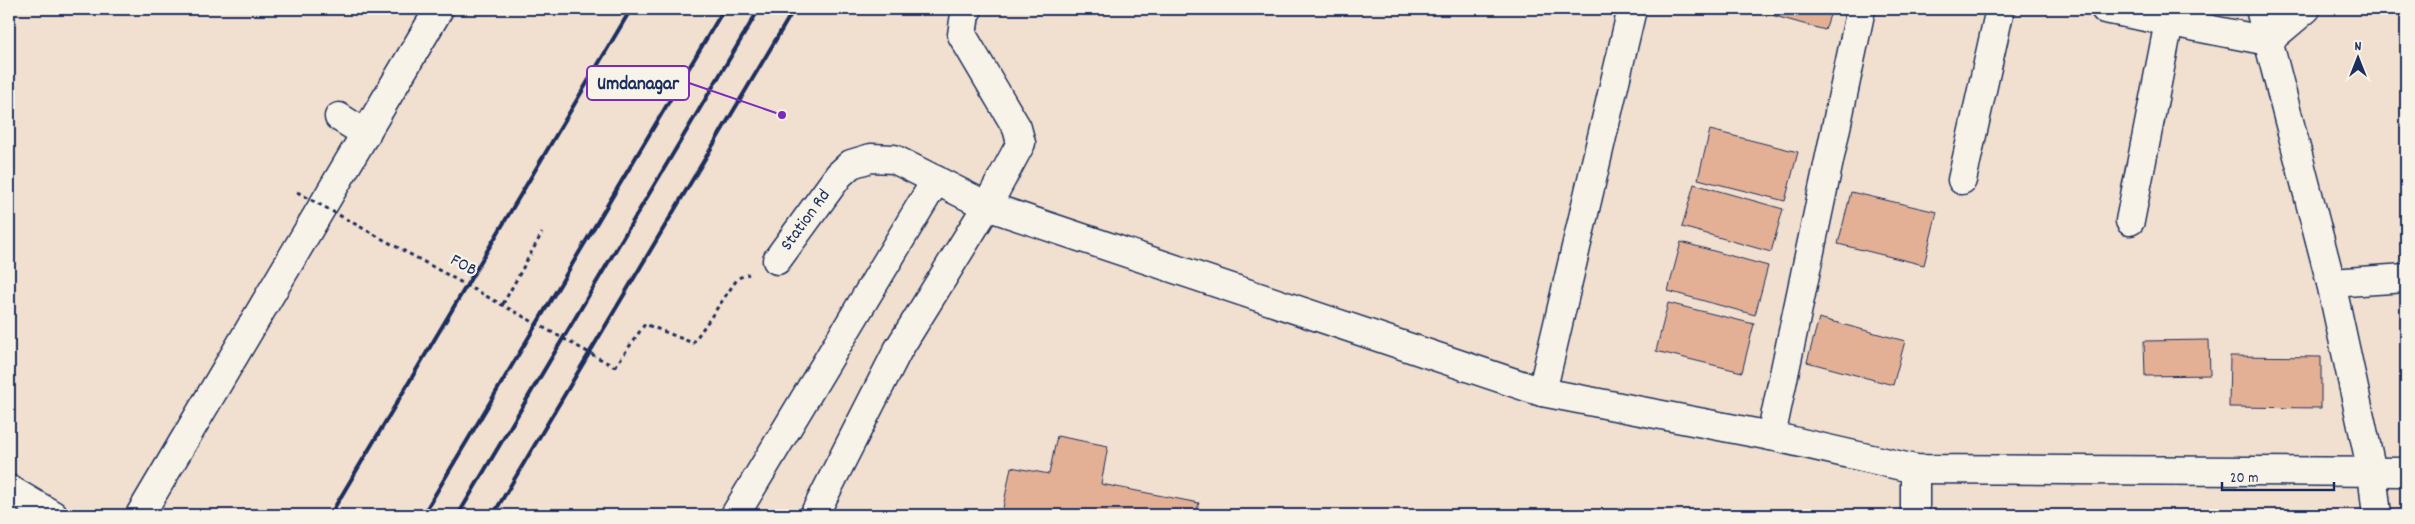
<svg xmlns="http://www.w3.org/2000/svg" width="2415" height="524" font-family="Dekko,sans-serif">
<style>
.building{fill:#e3b096;stroke:#1b2f5e}
.lines{fill:none;stroke-linecap:round;stroke-linejoin:round}
.minor-casing{stroke:#1b2f5e;stroke-width:31}
.path{stroke:#1b2f5e;stroke-width:3;stroke-dasharray:4 4;stroke-linecap:butt}
.minor{stroke:#f7f3e8;stroke-width:28}
.rail{stroke:#1b2f5e;stroke-width:4}
.path-bridge{stroke:#1b2f5e;stroke-width:3;stroke-dasharray:4 4;stroke-linecap:butt}
.labels{text-anchor:middle;dominant-baseline:central;stroke-width:5;stroke-linejoin:round;paint-order:stroke}
.street-label{font-size:18px;fill:#1b2f5e;stroke:#f7f3e8}
.leader{fill:none;stroke:#7b2cbf;stroke-width:2}
.callout-dot{fill:#7b2cbf;stroke:#f7f3e8;stroke-width:2}
.callout{fill:#f7f3e8;stroke:#7b2cbf;stroke-width:2}
.callout-label{font-size:19px;text-anchor:middle;font-weight:bold;fill:#1b2f5e}
</style>
<rect width="100%" height="100%" fill="#f1dfcf"/>
<filter id="ink" filterUnits="userSpaceOnUse"><feTurbulence type="fractalNoise" baseFrequency=".02" numOctaves="2"/><feDisplacementMap in="SourceGraphic" scale="10" xChannelSelector="R" yChannelSelector="G"/><feConvolveMatrix kernelMatrix="1 2 1 2 8 2 1 2 1" color-interpolation-filters="sRGB"/></filter>
<g filter="url(#ink)">
<g class="building">
<polygon points="1750,9 1832,9 1825,30"/>
<polygon points="1710,130 1798,152 1785,201 1698,179"/>
<polygon points="1694,184 1783,209 1771,252 1682,227"/>
<polygon points="1851,192 1937,212 1924,265 1838,244"/>
<polygon points="1681,242 1768,266 1755,315 1668,291"/>
<polygon points="1668,303 1754,324 1742,372 1656,351"/>
<polygon points="1819,318 1905,341 1893,385 1807,362"/>
<polygon points="2209,340 2210,375 2145,376 2144,341"/>
<polygon points="2230,356 2321,357 2321,408 2229,407"/>
<polygon points="1057,436 1108,446 1101,484 1199,503 1196,515 1013,515 1002,513 1011,467 1049,474"/>
</g>
<g class="lines">
<defs>
<g id="minor">
<polyline points="968,9 965,14 962,35 1017,128 1021,143 987,206 1542,392 1771,436 1915,469 2406,472"/>
<polyline points="2105,9 2268,41 2306,9"/>
<polyline points="2260,9 2331,283 2372,472 2377,515"/>
<polyline points="339,117 366,134"/>
<polyline points="1962,180 2000,9"/>
<polyline points="2130,221 2169,22"/>
<path id="s1" d="M 777,260 L 839,175 L 851,164 L 871,158 L 894,159 L 987,206 L 898,350 L 814,515"/>
<polyline points="2331,283 2406,278"/>
<polyline points="1542,392 1632,9"/>
<polyline points="1771,436 1861,9"/>
<polyline points="9,489 53,515"/>
<polyline points="140,515 439,9"/>
<polyline points="735,515 936,180"/>
<polyline points="1915,515 1915,469"/>
</g>
</defs>
<use href="#minor" class="minor-casing"/>
<g class="path">
<polyline points="503,304 542,233"/>
<polyline points="615,367 645,324 693,343 738,278 749,274"/>
</g>
<use href="#minor" class="minor"/>
<g class="rail">
<polyline points="330,515 631,9"/>
<polyline points="423,515 724,9"/>
<polyline points="458,515 759,9"/>
<polyline points="493,515 794,9"/>
</g>
<polyline class="path-bridge" points="297,192 615,367"/>
</g>
</g>
<g class="labels">
<g class="street-label">
<text stroke="none"><textPath href="#s1" startOffset="49">Station Rd</textPath></text>
<text transform="translate(463 266) rotate(28)">FOB</text>
</g>
</g>
<path class="leader" d="M782 115L689 83"/>
<circle class="callout-dot" cx="782" cy="115" r="5"/>
<rect class="callout" x="587" y="66" width="102" height="34" rx="5"/>
<g class="callout-label">
<text x="638" y="89">Umdanagar</text>
</g>
<rect width="2415" height="524" fill="none" stroke="#f7f3e8" stroke-width="30"/>
<rect x="15" y="15" width="2385" height="494" fill="none" stroke="#1b2f5e" stroke-width="2" filter="url(#ink)"/>
<g transform="translate(2358 58)" stroke="#f7f3e8" stroke-width="4" paint-order="stroke">
<path d="M0-4L9 19L0 12L-9 19Z" fill="#1b2f5e"/>
<text y="-8" font-size="14" font-weight="bold" text-anchor="middle" fill="#1b2f5e">N</text>
</g>
<path d="M2222 482v8h112v-8" fill="none" stroke="#1b2f5e" stroke-width="2.5"/>
<text x="2230" y="482" font-size="15" fill="#1b2f5e" stroke="#f7f3e8" stroke-width="4" paint-order="stroke">20 m</text>
</svg>
